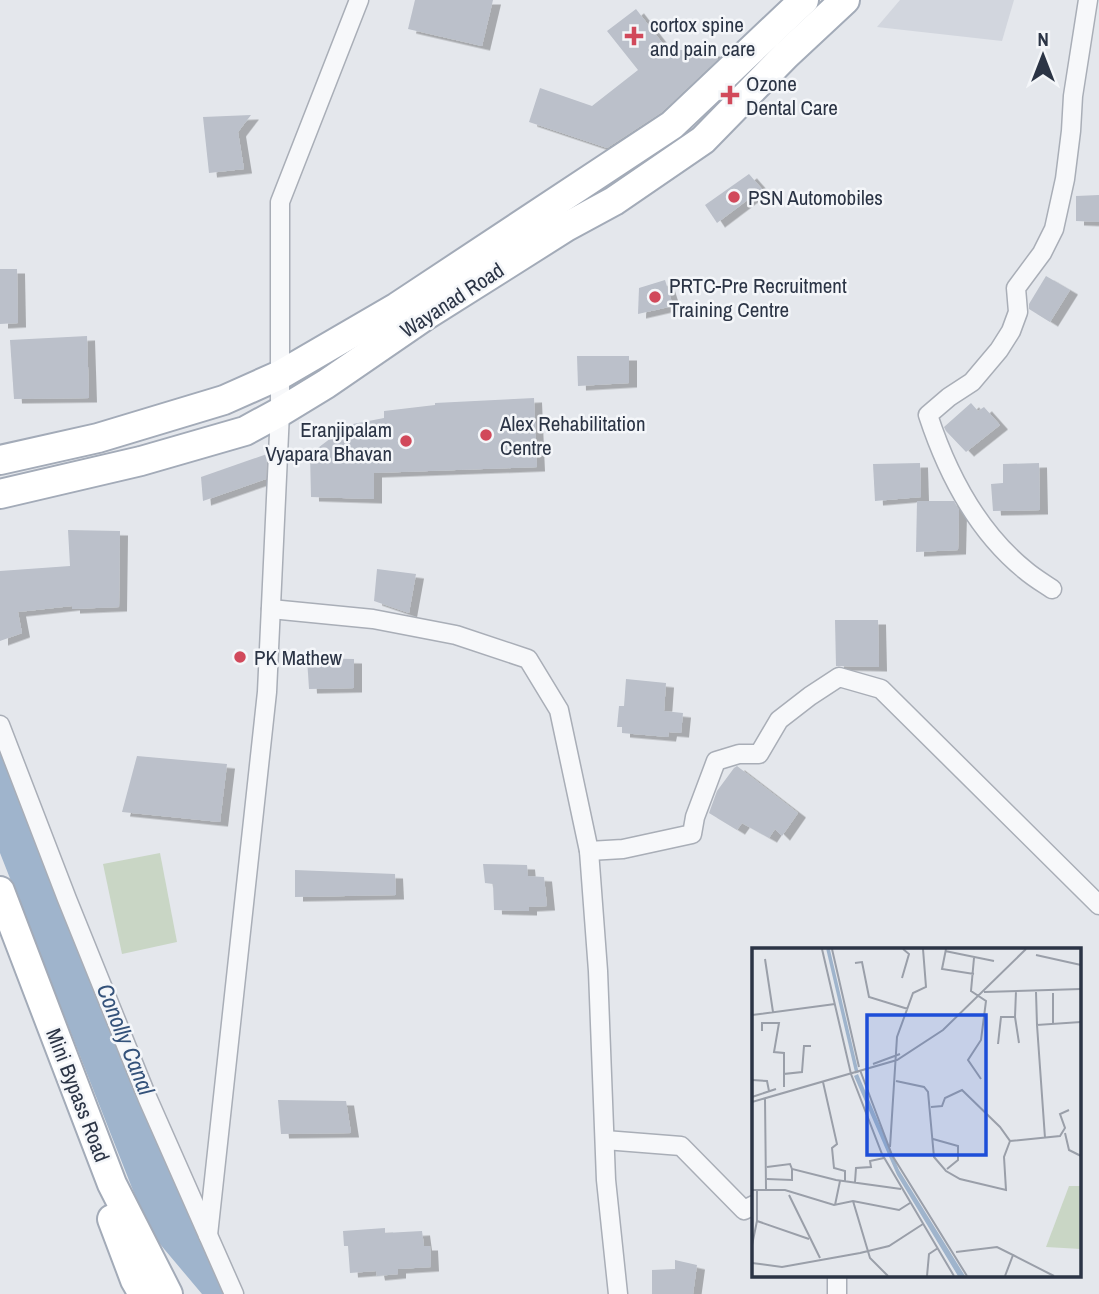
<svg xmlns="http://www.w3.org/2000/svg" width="1099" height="1294" font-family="'Archivo Narrow',sans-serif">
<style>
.built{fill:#d2d6de}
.green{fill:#c9d6c5}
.water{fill:#9fb4cc}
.building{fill:#bbc0ca;filter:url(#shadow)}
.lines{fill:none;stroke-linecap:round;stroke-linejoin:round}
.street-casing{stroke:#a9aeb7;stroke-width:21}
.primary-casing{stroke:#a3abb8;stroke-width:32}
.street{stroke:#f7f8fa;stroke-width:18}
.primary{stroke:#fff;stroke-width:28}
.poi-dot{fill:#d1495b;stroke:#f4f6f9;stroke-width:2.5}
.labels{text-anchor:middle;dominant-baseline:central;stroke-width:5;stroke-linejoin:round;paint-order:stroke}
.poi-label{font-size:21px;fill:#2b3445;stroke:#f4f6f9;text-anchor:start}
.street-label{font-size:21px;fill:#2b3445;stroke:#f4f6f9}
.water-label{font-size:23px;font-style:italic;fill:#34527a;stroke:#f4f6f9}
.inset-river{fill:none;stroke:#9fb4cc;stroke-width:3.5}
.inset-road{fill:none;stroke:#9a9fa9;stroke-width:2}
.view{fill:#1d4ed8;fill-opacity:0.15;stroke:#1d4ed8;stroke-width:3.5}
.inset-edge{fill:none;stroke:#2b3445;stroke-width:3.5}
</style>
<defs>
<filter id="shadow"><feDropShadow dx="8" dy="4.5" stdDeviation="0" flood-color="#0004"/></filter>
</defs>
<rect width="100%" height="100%" fill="#e4e7ec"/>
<polygon class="built" points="900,0 1014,0 1002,41 877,27"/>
<polygon class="green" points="160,853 177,942 122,954 103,864"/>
<polygon class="water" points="0,752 71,932 212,1268 226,1294 202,1294 149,1231 0,853"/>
<g class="building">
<polygon points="415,0 493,0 482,46 408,29"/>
<polygon points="636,9 667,49 712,52 718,59 662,112 607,148 529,122 540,88 592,106 638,70 607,31"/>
<polygon points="251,115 238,132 244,169 209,173 203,117"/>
<polygon points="749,174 762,189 717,223 705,205"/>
<polygon points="1099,195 1099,222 1076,221 1076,196"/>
<polygon points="0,269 17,269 18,323 0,324"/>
<polygon points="1046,276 1070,290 1050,322 1029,309 1029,304"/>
<polygon points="665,280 673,306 638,314 639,288"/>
<polygon points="87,336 89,398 14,399 10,340"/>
<polygon points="577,356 629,356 629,383 578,386"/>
<polygon points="534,398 537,467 374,473 374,499 311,497 310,454 348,425 384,418 384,411 435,405 435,403"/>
<polygon points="971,403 978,411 984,407 1000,425 966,452 946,431 944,427"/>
<polygon points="267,454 266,479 203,501 201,477"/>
<polygon points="920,463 921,497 875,501 873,464"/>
<polygon points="1039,463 1040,510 993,511 991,484 1003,483 1003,464"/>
<polygon points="917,501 954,501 959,510 958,550 916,552"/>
<polygon points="68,530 120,531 119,607 72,609 72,606 18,612 22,633 0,641 0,571 70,566"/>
<polygon points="377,569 416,574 409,613 374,601"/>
<polygon points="835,620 878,620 879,667 836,666"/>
<polygon points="307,658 354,659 354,688 309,689"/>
<polygon points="626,679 666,683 664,711 683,713 681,733 669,732 668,737 622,733 622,727 617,727 619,706 624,706"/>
<polygon points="137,756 227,764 220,822 122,812"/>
<polygon points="737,766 798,813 782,836 775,829 769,838 742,823 737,830 709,813 717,791 734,768"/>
<polygon points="483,864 527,865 528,876 544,877 547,906 529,907 529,911 494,910 493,884 485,883"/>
<polygon points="295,870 395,874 396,895 295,897"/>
<polygon points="278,1100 346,1101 351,1133 281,1134"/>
<polygon points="385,1228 385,1233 422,1231 424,1246 430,1246 431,1267 398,1269 398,1274 377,1276 376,1271 350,1273 348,1246 344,1246 343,1231"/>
<polygon points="675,1260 697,1265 693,1294 652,1294 652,1270 675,1269"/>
</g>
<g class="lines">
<defs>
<g id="street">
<path d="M 1052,589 C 1043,583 1033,577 1025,570 C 977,531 947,473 928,415 L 949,397 L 972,382 L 999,350 L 1011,331 L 1018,312 L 1016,288 L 1042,253 L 1054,229 L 1065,179 L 1071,131 L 1073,96 L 1088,0"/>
<polyline points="271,609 373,619 456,635 528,659 559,710 589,851 598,971 606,1180 618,1294"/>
<polyline points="0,725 67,899 147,1097 234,1294"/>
<polyline points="589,851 623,849 692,834 695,817 716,761 739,754 759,754 779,720 810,696 839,677 881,689 1099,905"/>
<polyline points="605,1140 681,1146 744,1210 754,1205"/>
<polyline points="208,1235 267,692 280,412 280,202 359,0"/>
<polyline points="837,1294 837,1275"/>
</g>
<g id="primary">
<polyline points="0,460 98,438 224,400 280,375 397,307 672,125 804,0"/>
<polyline points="0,494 141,461 245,431 280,412 326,384 425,316 566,227 614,201 703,140 786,55 845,0"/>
<polyline points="0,891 112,1184 168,1294"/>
<polyline points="112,1219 135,1280 143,1294"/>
</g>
</defs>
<use href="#street" class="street-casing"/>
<use href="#primary" class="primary-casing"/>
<use href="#street" class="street"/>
<use href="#primary" class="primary"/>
</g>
<g class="poi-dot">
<path d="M630.5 25.5h7v7h7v7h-7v7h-7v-7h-7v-7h7z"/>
<path d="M726.5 84.5h7v7h7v7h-7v7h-7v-7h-7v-7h7z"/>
<circle cx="734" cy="197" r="7"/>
<circle cx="655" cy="297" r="7"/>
<circle cx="486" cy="435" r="7"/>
<circle cx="406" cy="441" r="7"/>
<circle cx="240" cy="657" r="7"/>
</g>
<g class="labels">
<g class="poi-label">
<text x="650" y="24">cortox spine<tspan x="650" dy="24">and pain care</tspan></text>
<text x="746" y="83">Ozone<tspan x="746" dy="24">Dental Care</tspan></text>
<text x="748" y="197">PSN Automobiles</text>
<text x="669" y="285">PRTC-Pre Recruitment<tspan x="669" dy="24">Training Centre</tspan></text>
<text x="500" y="423">Alex Rehabilitation<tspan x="500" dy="24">Centre</tspan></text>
<text x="392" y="429" text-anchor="end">Eranjipalam<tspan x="392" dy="24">Vyapara Bhavan</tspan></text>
<text x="254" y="657">PK Mathew</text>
</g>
<g class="street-label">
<text transform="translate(452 300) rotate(-33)">Wayanad Road</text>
<text transform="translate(78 1095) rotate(69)">Mini Bypass Road</text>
</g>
<g class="water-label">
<text transform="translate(126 1039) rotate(68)">Conolly Canal</text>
</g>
</g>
<g transform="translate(752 948)">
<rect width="329" height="329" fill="#e4e7ec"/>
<path d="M 317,238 L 329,238 L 329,301 L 294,299 Z" fill="#c9d6c5"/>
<path d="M 106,126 L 147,222 L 213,328 L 206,328 L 145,227 L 102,128 Z" fill="#9fb4cc"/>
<path class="inset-river" d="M 76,1 L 105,125"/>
<path class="inset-road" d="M 70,1 L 99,126 L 130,206 L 202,328M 80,1 L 107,119M 194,1 L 190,21 L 222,26M 193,3 L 242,13M 284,7 L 329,17M 222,10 L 219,43 L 234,53 L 229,92 L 216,112 L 229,131M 13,11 L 21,64M 103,15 L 110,14 L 117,49 L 156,61M 150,30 L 157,6 L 151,1M 232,44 L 329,41M 284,44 L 285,77 L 329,74M 0,67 L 83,56M 263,69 L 267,95M 301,76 L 301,45M 285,77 L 293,190M 10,83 L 10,75 L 27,75 L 22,104 L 32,105 L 32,126M 246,96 L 249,69 L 263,69 L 264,43M 121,116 L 148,106M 108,122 L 140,207 L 215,328M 0,132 L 15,133 L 17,143M 144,133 L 172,139 L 176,144 L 182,209 L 194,223 L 208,231 L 254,242 L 252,209 L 258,193 L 248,179 L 210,142 L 193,150 L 190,158 L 179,159M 71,134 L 85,196 L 80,200 L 82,220 L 93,223 L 93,233M 32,139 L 32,126 L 50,124 L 52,98 L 59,98M 0,149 L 24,141M 13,151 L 14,241M 0,154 L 145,112 L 191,82 L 274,1M 313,185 L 317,202 L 329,208M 181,191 L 206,198 L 206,212 L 195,221M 258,193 L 308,188 L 313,180 L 308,166 L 317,162M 138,199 L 145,89 L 161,45 L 174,39 L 171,1M 15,219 L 38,216 L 40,221 L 84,232 L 149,241M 15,231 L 40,232 L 40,221M 103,234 L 104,220 L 119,219 L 118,213 L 132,210M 5,241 L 5,273 L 57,291M 0,242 L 33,242 L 82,257 L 101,253 L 147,262 L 158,255M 37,247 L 68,310M 101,253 L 118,310 L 136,328M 83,257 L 88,233M 0,297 L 5,273M 204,304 L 245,299 L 261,307 L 253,328M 261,307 L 302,328M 0,315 L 30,319 L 108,305 L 137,298 L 171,276M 175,328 L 177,306 L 186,300"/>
<path class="view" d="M 115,67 L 234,67 L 234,207 L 115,207 Z"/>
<rect width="329" height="329" class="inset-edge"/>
</g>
<g transform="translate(1043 56)" stroke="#f4f6f9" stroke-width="5" paint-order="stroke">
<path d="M0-5L12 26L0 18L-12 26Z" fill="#2b3445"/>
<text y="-10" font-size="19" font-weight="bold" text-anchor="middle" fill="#2b3445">N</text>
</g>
</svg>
